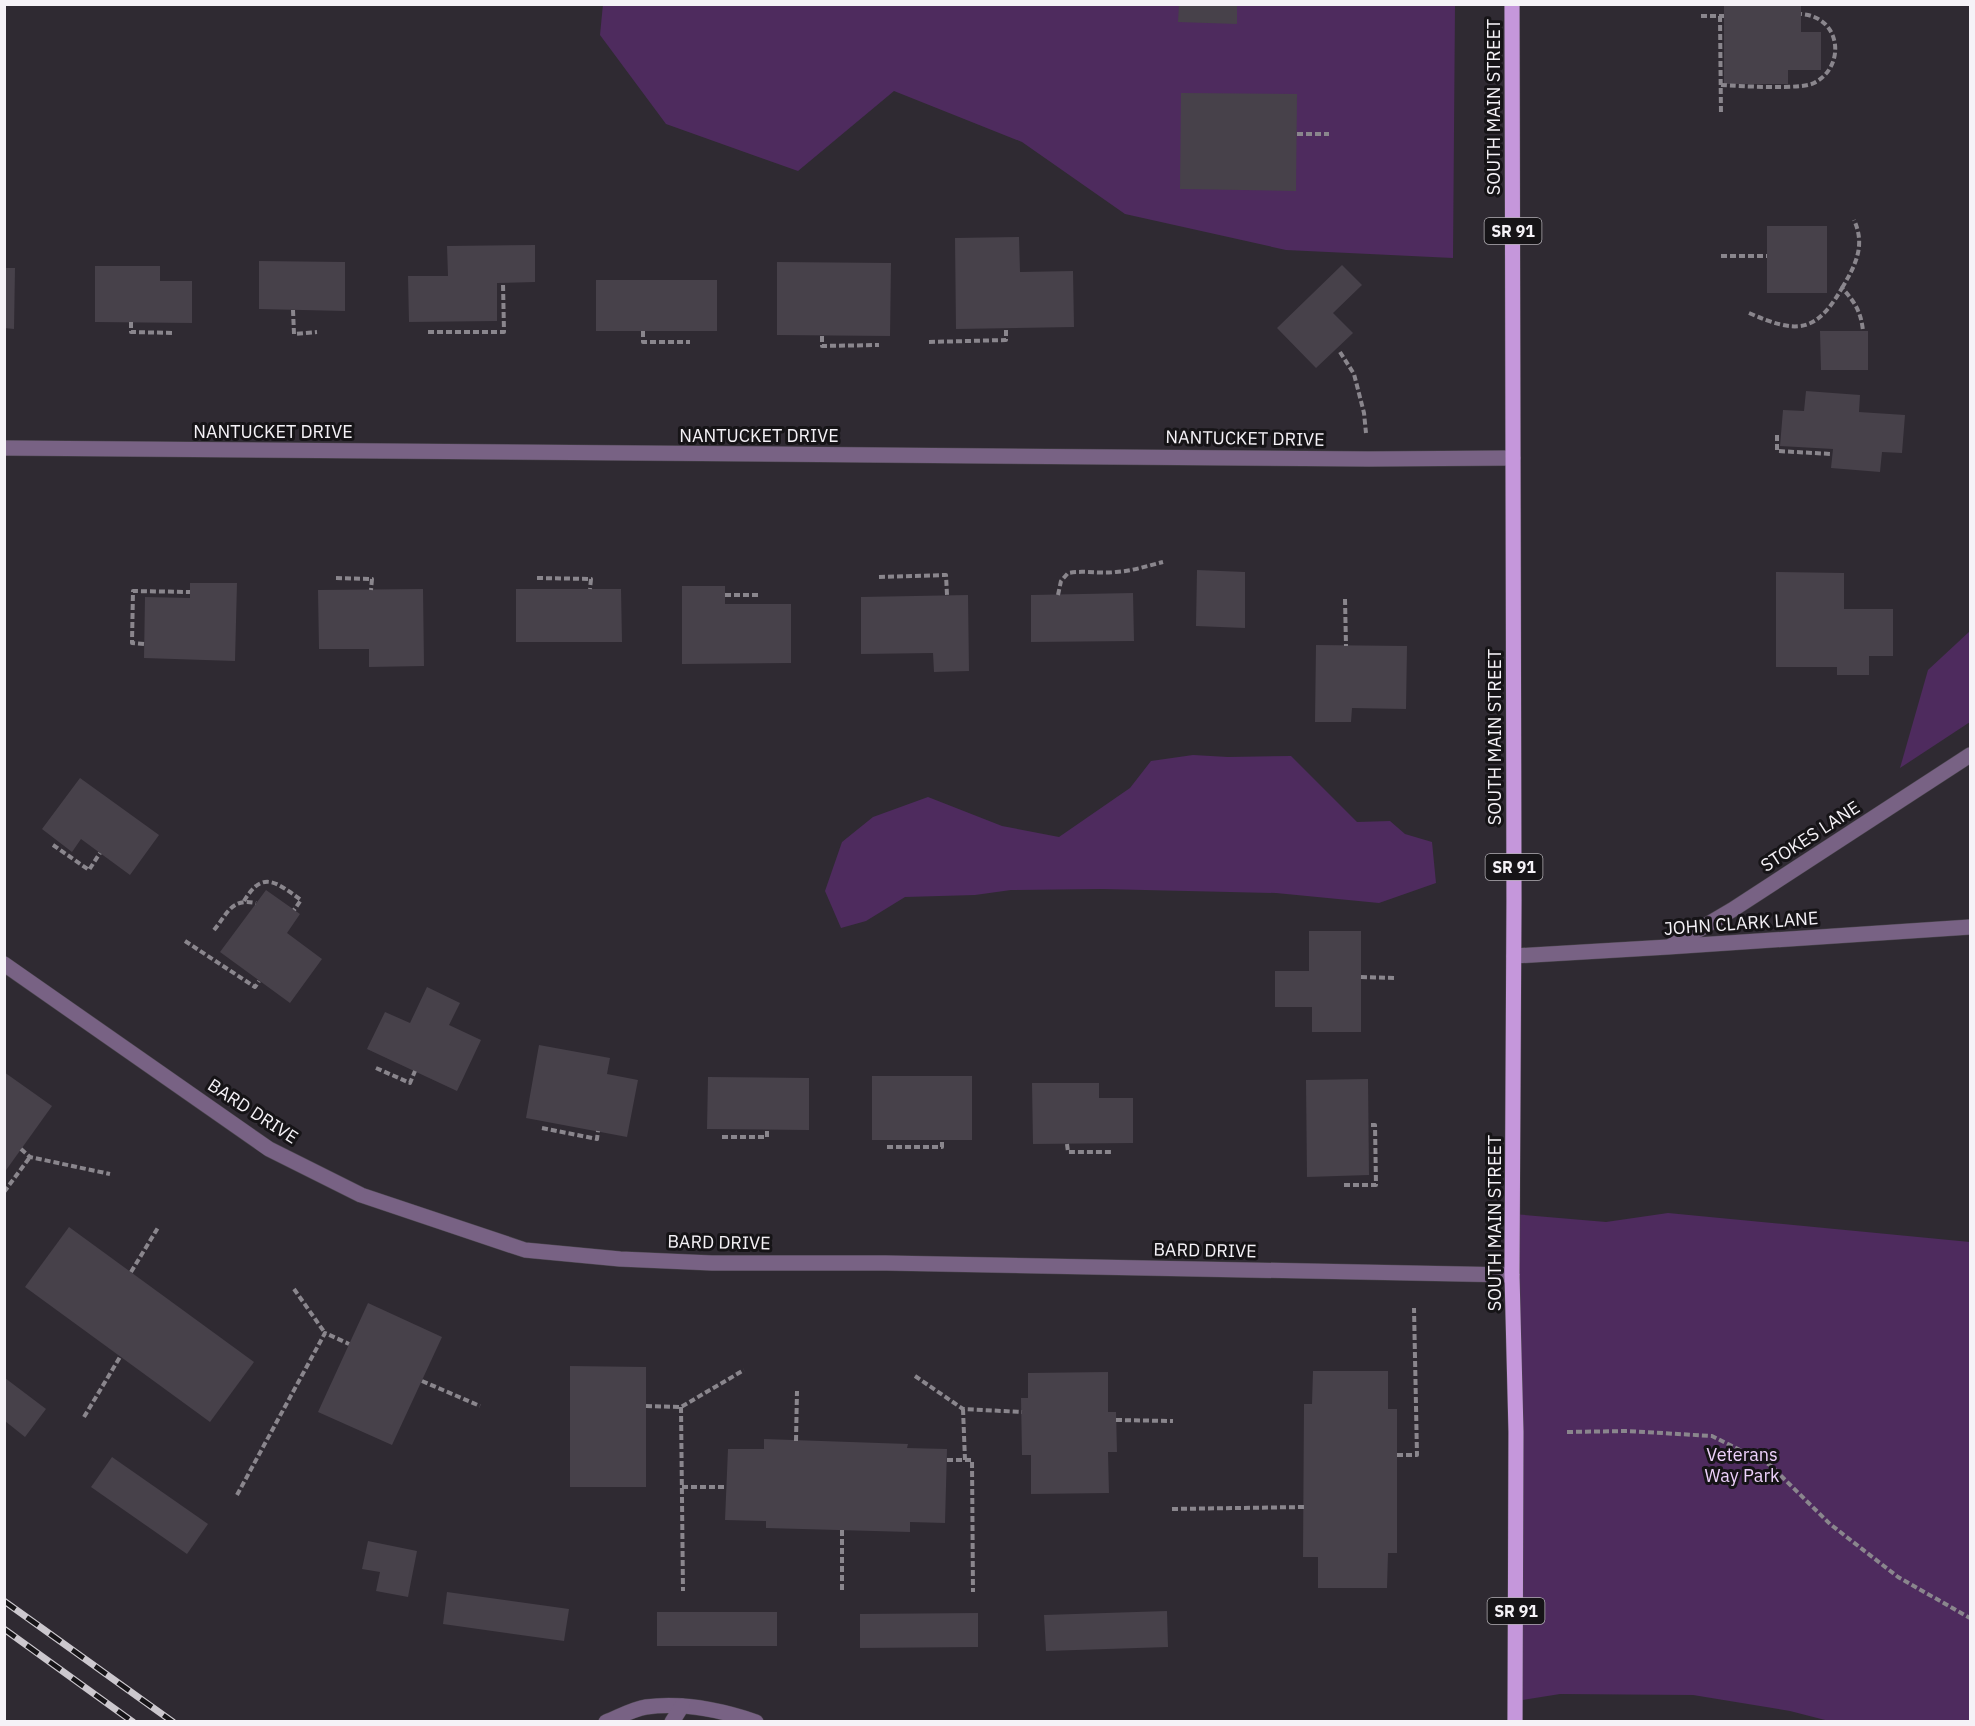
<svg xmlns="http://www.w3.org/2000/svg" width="1975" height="1726" font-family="'IBM Plex Sans',sans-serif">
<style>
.green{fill:#4e2b5e}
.building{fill:#47414a}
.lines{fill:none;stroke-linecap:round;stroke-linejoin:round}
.lane-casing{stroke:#4b464e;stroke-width:16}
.street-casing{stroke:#4b464e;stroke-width:16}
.primary-casing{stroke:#4b464e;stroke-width:16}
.path{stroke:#8a868d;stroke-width:4;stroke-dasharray:6 3;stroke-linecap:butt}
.lane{stroke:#786284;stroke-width:15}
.street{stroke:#786284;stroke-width:15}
.primary{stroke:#c597db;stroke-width:15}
.rail-casing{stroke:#ccc8ce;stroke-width:7}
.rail{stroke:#161417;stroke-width:4.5;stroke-dasharray:14;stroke-linecap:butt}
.labels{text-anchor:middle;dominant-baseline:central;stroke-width:6;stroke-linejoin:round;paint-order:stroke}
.shield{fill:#161417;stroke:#b2afb4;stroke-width:1.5}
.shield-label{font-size:16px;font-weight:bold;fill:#f5f2f7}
.street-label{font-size:18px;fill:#f5f2f7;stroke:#161417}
.park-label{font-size:18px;fill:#edd1fb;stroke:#161417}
</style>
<rect width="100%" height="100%" fill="#2f2a32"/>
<g class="green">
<polygon points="603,4 1455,5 1453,258 1286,250 1125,214 1022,142 894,91 798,171 666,124 600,35"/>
<polygon points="1970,631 1970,722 1900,768 1928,670"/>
<polygon points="1193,755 1228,757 1291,756 1357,822 1390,821 1405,834 1432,842 1436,883 1379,903 1276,893 1102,889 1011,890 975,895 905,897 866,921 841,928 825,891 842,842 873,817 928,797 1002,826 1059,837 1130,788 1151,761"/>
<polygon points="1668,1213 1970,1242 1970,1721 1829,1721 1790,1711 1693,1695 1560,1694 1516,1701 1513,1214 1606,1222"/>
</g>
<g class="building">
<polygon points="1179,4 1237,4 1237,24 1178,22"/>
<polygon points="1724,4 1801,4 1801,32 1821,32 1821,70 1788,70 1788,84 1724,84"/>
<polygon points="1181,93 1297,94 1296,191 1180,189"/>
<rect x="1767" y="226" width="60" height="67"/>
<polygon points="1019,237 1020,272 1073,271 1074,327 956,329 955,238"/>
<polygon points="535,245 535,282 497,283 497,321 409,322 408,276 448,276 447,246"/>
<polygon points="259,261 345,262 345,311 259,309"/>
<polygon points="777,262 891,263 890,336 777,335"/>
<polygon points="1342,265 1362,285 1333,313 1353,333 1316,368 1277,328"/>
<polygon points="95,266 160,266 160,281 192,281 192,323 95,322"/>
<polygon points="4,268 15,268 14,329 4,328"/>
<rect x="596" y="280" width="121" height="51"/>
<polygon points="1820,331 1868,331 1868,370 1821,370"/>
<polygon points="1806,391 1860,395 1859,412 1905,415 1902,453 1882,452 1880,472 1831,468 1833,449 1780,446 1783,410 1804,411"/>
<polygon points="1197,570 1245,572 1245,628 1196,626"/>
<polygon points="1776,572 1844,573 1844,609 1893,609 1893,656 1869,656 1869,675 1837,675 1837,667 1776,667"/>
<polygon points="190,583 237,583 235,661 144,658 145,597 190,598"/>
<polygon points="682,586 725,586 725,604 791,604 791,663 682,664"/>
<polygon points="423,589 424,666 369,667 369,649 319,649 318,590"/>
<polygon points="516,589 621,589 622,642 516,642"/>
<polygon points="1133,593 1134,641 1031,642 1031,595"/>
<polygon points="968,595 969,671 934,672 933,653 861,654 861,597"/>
<polygon points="1316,645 1407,646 1406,709 1352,708 1351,722 1315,722"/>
<polygon points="80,778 159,835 130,875 81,839 72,852 42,829"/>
<polygon points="266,890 300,914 287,933 322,959 290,1003 220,952"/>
<polygon points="1309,931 1361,931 1361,1032 1312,1032 1312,1007 1275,1007 1275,971 1309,971"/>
<polygon points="427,987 460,1003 449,1025 481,1040 457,1091 367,1049 385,1012 410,1023"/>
<polygon points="539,1045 610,1058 607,1074 638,1080 627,1137 526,1118"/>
<polygon points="4,1072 52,1106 4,1173"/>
<rect x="872" y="1076" width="100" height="64"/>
<polygon points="708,1077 809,1078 809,1130 707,1129"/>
<polygon points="1368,1079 1369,1175 1307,1177 1306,1080"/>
<polygon points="1032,1083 1099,1083 1099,1098 1133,1098 1133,1143 1033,1144"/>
<polygon points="69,1227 254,1362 210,1422 25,1287"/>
<polygon points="368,1303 442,1337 392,1445 318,1412"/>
<polygon points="570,1366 646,1367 646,1487 570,1487"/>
<polygon points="1313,1371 1388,1371 1388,1409 1397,1409 1397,1553 1388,1553 1387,1588 1318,1588 1318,1557 1303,1557 1304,1404 1312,1404"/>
<polygon points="1108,1372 1108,1412 1116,1412 1117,1452 1108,1452 1109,1493 1031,1494 1031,1455 1022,1455 1021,1398 1028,1398 1028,1373"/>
<polygon points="5,1378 46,1409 25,1437 5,1421"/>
<polygon points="764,1439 908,1444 907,1448 947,1449 945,1523 910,1522 910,1532 766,1528 766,1521 725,1520 728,1449 764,1449"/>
<polygon points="112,1457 208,1524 187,1554 91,1487"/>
<polygon points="368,1541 417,1551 408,1597 376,1591 380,1572 362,1569"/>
<polygon points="447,1592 569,1609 564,1641 443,1624"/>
<polygon points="1167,1611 1168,1647 1046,1651 1044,1615"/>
<rect x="657" y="1612" width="120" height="34"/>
<polygon points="978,1613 978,1647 860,1648 860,1614"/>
</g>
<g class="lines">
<defs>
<g id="lane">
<path d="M 606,1722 C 619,1717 633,1709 646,1707 C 684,1702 721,1710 756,1722"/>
<polyline points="672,1722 682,1706"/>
</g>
<g id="street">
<polyline points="4,448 1369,459 1513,458"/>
<polyline points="1671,946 1732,910 1970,755"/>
<polyline points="1514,956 1668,947 1970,927"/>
<polyline points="4,964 269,1149 361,1195 525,1250 620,1259 712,1263 886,1263 1512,1275"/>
</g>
<polyline id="primary" points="1512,4 1514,900 1512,1275 1516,1432 1515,1722"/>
</defs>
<use href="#lane" class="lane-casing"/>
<use href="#street" class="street-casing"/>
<use href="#primary" class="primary-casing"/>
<g class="path">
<polyline points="1701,16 1724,16"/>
<polyline points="1720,16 1721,115"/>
<path d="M 1721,85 C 1739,86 1801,90 1814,83 C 1846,67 1842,17 1801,14"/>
<polyline points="1297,134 1329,134"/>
<polyline points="1721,256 1767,256"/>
<path d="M 1842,288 C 1855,266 1866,246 1854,220"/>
<polyline points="293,310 294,334 317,332"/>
<path d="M 1749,313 C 1795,333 1815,335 1842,288 C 1855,302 1861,312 1863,331"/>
<polyline points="131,322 131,332 173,333"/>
<polyline points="643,331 643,342 690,342"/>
<polyline points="428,332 504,332 503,283"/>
<polyline points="822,336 822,346 879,345"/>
<polyline points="929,342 1006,340 1006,327"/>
<polyline points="1340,352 1354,374 1364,413 1366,433"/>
<polyline points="1777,435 1777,451 1832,454"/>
<polyline points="879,577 946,575 947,595"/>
<polyline points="336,578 372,579 371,590"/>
<polyline points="537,578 591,579 590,589"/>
<polyline points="725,595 761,595"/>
<path d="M 1058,595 L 1061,581 L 1068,573 C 1084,570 1099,574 1116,572 C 1132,571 1147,566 1163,562"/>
<polyline points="1345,599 1346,646"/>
<polyline points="144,644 132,643 133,591 190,592"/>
<polyline points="53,845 89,870 100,853"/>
<path d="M 244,901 C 263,869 277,883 301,900 L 294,910"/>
<path d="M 214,930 C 228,913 231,898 256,903"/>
<polyline points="185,941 255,987 259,981"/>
<polyline points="1361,977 1397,978"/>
<polyline points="376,1068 410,1083 415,1071"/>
<polyline points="542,1128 597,1139 598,1131"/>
<polyline points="722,1137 767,1137 767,1130"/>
<polyline points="1067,1144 1068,1152 1111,1152"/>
<polyline points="887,1147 942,1147 942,1140"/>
<polyline points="21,1149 30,1157 110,1174"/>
<polyline points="1344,1185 1376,1185 1375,1125 1369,1125"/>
<polyline points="4,1192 30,1157"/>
<polyline points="131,1272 159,1226"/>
<polyline points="294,1289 325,1333"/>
<polyline points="915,1376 963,1409 1022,1412"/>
<polyline points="422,1381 480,1406"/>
<polyline points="646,1406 681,1407 744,1370"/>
<polyline points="681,1407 683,1591"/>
<polyline points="963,1409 965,1460"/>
<polyline points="84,1417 120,1357"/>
<polyline points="1116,1420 1173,1421"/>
<polyline points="1567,1432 1627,1431 1712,1436 1770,1465 1830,1524 1898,1577 1970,1618"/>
<polyline points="796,1441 797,1391"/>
<polyline points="1397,1455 1417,1455 1414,1308"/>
<polyline points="947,1460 972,1460 973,1592"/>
<polyline points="682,1487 726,1487"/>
<polyline points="237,1495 325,1333 349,1344"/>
<polyline points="1172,1509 1304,1507"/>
<polyline points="842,1530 842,1591"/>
</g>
<use href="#lane" class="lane"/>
<use href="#street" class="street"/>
<use href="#primary" class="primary"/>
<defs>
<g id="rail">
<polyline points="4,1601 173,1722"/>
<polyline points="4,1629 133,1722"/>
</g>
</defs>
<use href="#rail" class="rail-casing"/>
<use href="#rail" class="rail"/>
</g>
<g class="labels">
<g class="shield">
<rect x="1484.5" y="218" width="57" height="26" rx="4.5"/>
<rect x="1485.5" y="854" width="57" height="26" rx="4.5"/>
<rect x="1487.5" y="1598" width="57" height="26" rx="4.5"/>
</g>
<g class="shield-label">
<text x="1513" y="231">SR 91</text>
<text x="1514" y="867">SR 91</text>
<text x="1516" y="1611">SR 91</text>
</g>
<g class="street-label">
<text transform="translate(1493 107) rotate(-90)">SOUTH MAIN STREET</text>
<text x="273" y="431">NANTUCKET DRIVE</text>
<text x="759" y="435">NANTUCKET DRIVE</text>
<text transform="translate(1245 438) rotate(1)">NANTUCKET DRIVE</text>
<text transform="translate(1494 737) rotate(-90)">SOUTH MAIN STREET</text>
<text transform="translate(1810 836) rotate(-33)">STOKES LANE</text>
<text transform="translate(1741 923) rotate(-4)">JOHN CLARK LANE</text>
<text transform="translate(253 1111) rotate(33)">BARD DRIVE</text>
<text transform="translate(1494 1223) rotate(-90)">SOUTH MAIN STREET</text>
<text transform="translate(719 1242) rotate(1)">BARD DRIVE</text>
<text transform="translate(1205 1250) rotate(1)">BARD DRIVE</text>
</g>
<g class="park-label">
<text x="1742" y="1454">Veterans<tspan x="1742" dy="21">Way Park</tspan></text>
</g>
</g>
<rect width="1975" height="1726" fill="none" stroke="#f5f2f7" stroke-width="12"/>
</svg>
